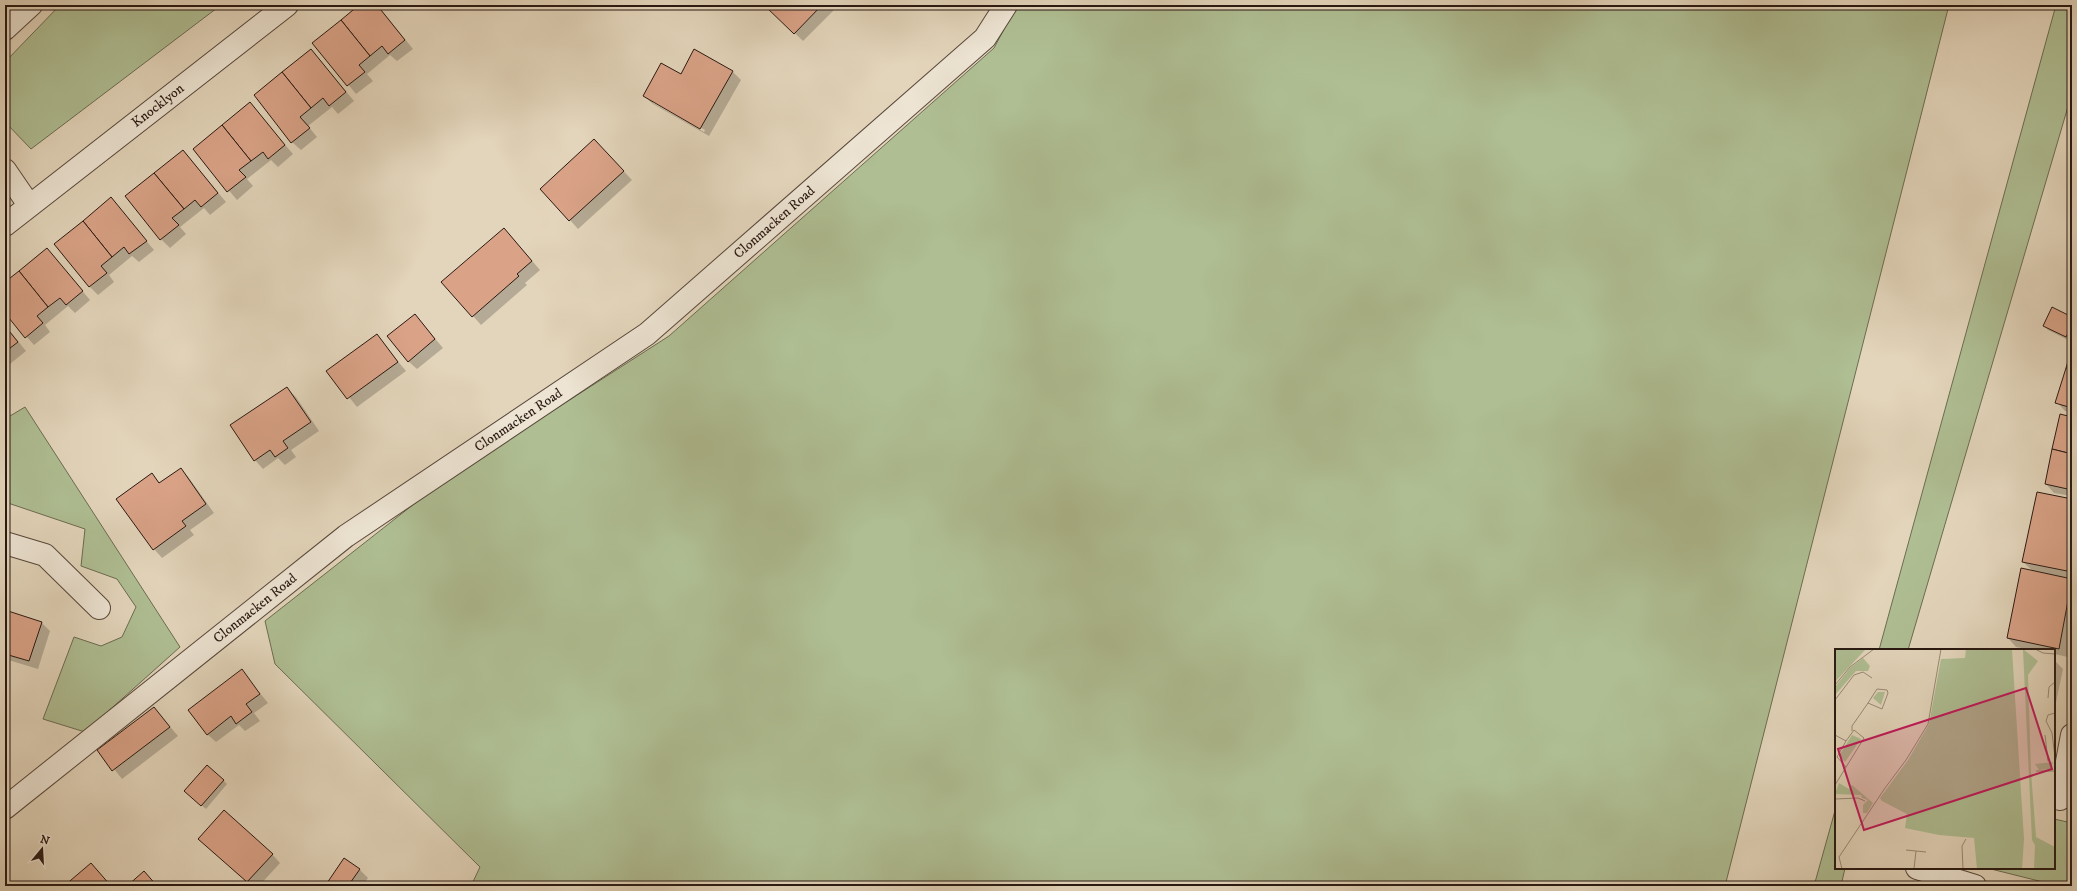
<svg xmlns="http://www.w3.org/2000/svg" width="2077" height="891" font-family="'IM FELL DW Pica',serif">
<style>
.green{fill:#afbe93;stroke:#6c6c52}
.shadow{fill:#0003;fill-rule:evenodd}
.building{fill:#daa388;stroke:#291912}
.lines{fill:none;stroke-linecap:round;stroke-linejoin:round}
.street-casing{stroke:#58483c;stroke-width:24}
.street{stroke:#ede4d3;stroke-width:22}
.labels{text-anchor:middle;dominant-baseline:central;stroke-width:3;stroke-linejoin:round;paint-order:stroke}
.street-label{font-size:14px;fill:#291912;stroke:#ede4d3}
.inset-road{fill:none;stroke:#998a77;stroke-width:1}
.view{fill:#c2185b;fill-opacity:0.15;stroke:#c2185b;stroke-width:2}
.inset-edge{fill:none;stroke:#291912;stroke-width:2}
</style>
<rect width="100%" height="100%" fill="#e3d5bb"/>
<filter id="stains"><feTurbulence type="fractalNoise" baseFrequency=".005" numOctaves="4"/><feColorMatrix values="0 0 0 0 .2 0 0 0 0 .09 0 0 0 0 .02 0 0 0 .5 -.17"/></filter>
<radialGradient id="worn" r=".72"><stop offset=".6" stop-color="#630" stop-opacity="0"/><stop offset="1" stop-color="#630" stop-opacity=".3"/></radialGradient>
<g class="green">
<polygon points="60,5 221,5 31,149 5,122 5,62"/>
<polygon points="1017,5 1949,5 1725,886 471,886 480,867 275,664 265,621 442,482 669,336 994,48"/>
<polygon points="2056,5 2072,5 2072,93 1908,650 1879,650"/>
<polygon points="25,407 180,647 85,732 43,719 74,637 101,646 122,637 136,607 117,579 81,566 85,529 5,502 5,419"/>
<polygon points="1836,807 1836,868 1845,868 1841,886 1814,886"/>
<polygon points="2054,819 2072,823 2072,886 2059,886 1987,868 2054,868"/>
</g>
<g class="shadow">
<polygon points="361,5 377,5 413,49 397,61 390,55 367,74 373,81 356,94 314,43"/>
<polygon points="766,5 839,5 803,41"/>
<polygon points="311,50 354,101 338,114 332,107 308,126 317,137 301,150 292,142"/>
<path d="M 732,71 L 741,80 L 709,136 L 653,104 L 644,96 L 681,75 ZM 653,100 L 705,130 L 704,132 L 653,103 Z"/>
<polygon points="250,104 293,154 278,167 271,160 247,179 253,186 237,200 194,149"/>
<polygon points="603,149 632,180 578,229 570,220"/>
<polygon points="183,151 226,202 210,215 204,208 180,227 186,234 170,248 161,239"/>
<polygon points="111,199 154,250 139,262 132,256 109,275 114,282 98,295 90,287"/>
<polygon points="512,238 540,270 525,283 527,285 481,325 443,282"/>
<polygon points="47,249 90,300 75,313 68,306 45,325 50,332 34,345 5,312 5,283"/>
<polygon points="415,315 443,348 417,369 408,361"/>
<polygon points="2072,318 2072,337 2070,341 2048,330 2044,326"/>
<polygon points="5,325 26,351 10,364 5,359"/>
<polygon points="376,335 406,371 357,407 328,371"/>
<polygon points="2072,351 2072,413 2065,411 2057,402"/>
<polygon points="287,388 296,397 319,431 291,450 296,457 285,465 278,458 263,469 255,460"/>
<polygon points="2072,418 2072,496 2054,493 2046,484"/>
<polygon points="181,469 189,478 214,513 190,530 194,535 162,558 154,549 152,475 161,484"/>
<polygon points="2072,500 2072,635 2068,657 2054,654 2054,650 2033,650 2016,647 2008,638 2034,572 2023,562"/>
<polygon points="5,607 11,613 41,622 50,631 38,669 5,659"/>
<polygon points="2054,660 2063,669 2054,712"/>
<polygon points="242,671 268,703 254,713 260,721 245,731 239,725 216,742 207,734"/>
<polygon points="154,708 178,736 122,779 99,750"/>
<polygon points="223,780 227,784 206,809 189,795"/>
<polygon points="208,847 272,854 280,863 259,886 252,886"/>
<polygon points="359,869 368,878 362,886 326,886"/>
</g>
<g class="building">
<polygon points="359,5 377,5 405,40 388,54 382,46 370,56 341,20"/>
<polygon points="764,5 822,5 794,34"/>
<polygon points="341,20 370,56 359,65 365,72 347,86 312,43"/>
<polygon points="311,49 346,92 329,106 323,98 311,108 282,72"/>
<polygon points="694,49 733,71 700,129 643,96 661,63 681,74"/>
<polygon points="282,72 311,108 300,117 310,128 291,143 254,95"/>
<polygon points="250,102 285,145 268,159 263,152 251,161 222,125"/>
<polygon points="222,125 251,161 239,170 246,177 227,192 193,149"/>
<polygon points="594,139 624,171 569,221 540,189"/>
<polygon points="183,150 218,193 201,207 195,200 184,209 154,173"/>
<polygon points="154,173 184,209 172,218 179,225 160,240 125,196"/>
<polygon points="111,197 147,241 129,254 124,247 112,257 83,221"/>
<polygon points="83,221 112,257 101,266 107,273 89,287 54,244"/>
<polygon points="504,228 532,261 517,274 519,276 472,317 441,282"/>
<polygon points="47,248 83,291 66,305 60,298 48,307 19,271"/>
<polygon points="19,271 48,307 37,316 43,323 25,338 5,313 5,282"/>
<polygon points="2052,307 2072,317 2072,325 2066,337 2043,326"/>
<polygon points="415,314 435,339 408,362 387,336"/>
<polygon points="5,326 18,342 5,352"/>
<polygon points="377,334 398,362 347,399 326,371"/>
<polygon points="2072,347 2072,370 2066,368"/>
<polygon points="2066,368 2072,370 2072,408 2055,403"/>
<polygon points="287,387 311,422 283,441 288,448 275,457 270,450 254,461 230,425"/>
<polygon points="2060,414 2072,417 2072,454 2052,449"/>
<polygon points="2052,449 2072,454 2072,490 2045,484"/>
<polygon points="181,468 206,504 182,521 186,526 153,550 116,499 152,473 159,483"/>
<polygon points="2037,492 2072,499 2072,572 2022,562"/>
<polygon points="2021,568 2072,579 2059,649 2007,638"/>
<polygon points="5,610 42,622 29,661 5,654"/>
<polygon points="242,669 260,694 246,704 252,712 236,724 231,716 207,735 188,710"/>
<polygon points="154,707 170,727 112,771 97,750"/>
<polygon points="207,765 224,780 201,806 184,791"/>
<polygon points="224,810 273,854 247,882 198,839"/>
<polygon points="344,858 360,869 348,886 325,886"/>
<polygon points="91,863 111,886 64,886"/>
<polygon points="144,871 157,886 127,886"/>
</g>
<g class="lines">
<defs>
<g id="street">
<polyline points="5,29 31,5"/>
<polyline points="5,170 29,205"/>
<path id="s1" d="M 5,225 L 287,5"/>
<polyline points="5,543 45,555 99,608"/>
<polyline points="2060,799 2072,735"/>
<path id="s2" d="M 5,808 L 346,536 L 647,334 L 985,38 L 1006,5"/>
<polyline points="1917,868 1975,886"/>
</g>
</defs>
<use href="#street" class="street-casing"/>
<use href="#street" class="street"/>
</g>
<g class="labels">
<g class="street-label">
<text stroke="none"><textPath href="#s1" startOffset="194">Knocklyon</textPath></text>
<text stroke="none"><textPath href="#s2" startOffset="968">Clonmacken Road</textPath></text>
<text stroke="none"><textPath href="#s2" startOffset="644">Clonmacken Road</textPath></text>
<text stroke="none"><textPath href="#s2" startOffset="320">Clonmacken Road</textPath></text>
</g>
</g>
<g transform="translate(1835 649)">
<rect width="220" height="220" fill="#e3d5bb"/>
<path d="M 0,0 L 30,1 L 0,33 ZM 131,0 L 177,0 L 189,190 L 187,220 L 142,220 L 139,189 L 104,186 L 70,179 L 72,165 L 47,152 L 45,149 L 73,111 L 94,75 L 106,10 L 130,9 ZM 183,0 L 188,0 L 203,12 L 193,26 L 196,123 L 201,188 L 220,198 L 220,220 L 199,220 L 200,196 L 197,191 L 188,1 ZM 28,9 L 35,17 L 33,22 L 21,22 L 0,46 L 0,38 L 15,19 ZM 43,43 L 50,43 L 46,56 L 38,49 ZM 17,86 L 26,90 L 10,113 L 4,107 ZM 218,113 L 216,120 L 204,121 L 200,115 ZM 4,134 L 14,140 L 17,136 L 38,154 L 32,164 L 28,164 L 28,156 L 33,151 L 27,149 L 26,146 L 0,145 Z" fill="#afbe93"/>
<path class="inset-road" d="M 200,0 L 208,4 L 220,5M 0,36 L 15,18 L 39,0M 213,49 L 214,38 L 220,33M 0,51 L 19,26 L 28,23 L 37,29M 220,64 L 213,66 L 211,72 L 217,84 L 220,108M 17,82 L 17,77 L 33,54 L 42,40 L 52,41 L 53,44 L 47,60 L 33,54M 0,86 L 11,92 L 19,81 L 29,89 L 0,136M 210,86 L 213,112M 11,92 L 2,108 L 11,118M 201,122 L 220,122M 0,150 L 23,149 L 30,152M 220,157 L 220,176M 71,201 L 91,203M 7,220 L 4,208 L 50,139 L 71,111 L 93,75 L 106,0M 79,220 L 81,202M 128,220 L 127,197 L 131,190"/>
<path class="view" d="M 191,39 L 217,120 L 29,181 L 3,100 Z"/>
<rect width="220" height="220" class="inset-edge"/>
</g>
<rect width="2077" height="891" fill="none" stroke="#e3d5bb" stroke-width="20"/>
<rect x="6" y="6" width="2065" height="879" fill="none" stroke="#291912" stroke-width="2"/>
<rect x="10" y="10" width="2057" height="871" fill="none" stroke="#291912"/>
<g transform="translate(42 849) rotate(18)" stroke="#ede4d3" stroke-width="3" paint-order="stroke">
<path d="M0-3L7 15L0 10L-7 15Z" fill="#291912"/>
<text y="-6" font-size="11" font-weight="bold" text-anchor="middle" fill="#291912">N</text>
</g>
<rect width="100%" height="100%" filter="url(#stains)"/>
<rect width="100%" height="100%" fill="url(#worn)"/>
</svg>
